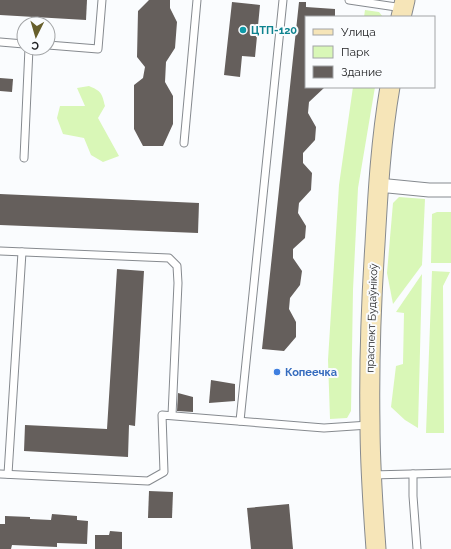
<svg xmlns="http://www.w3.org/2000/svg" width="451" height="549" font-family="Raleway,sans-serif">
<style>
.green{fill:#d9f7b7}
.building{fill:#655f5c}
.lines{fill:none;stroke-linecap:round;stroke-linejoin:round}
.lane-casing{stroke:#868a8f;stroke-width:9}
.street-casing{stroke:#868a8f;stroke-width:15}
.secondary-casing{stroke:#868a8f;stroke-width:21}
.lane{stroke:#fff;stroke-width:7}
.street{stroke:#fff;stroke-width:13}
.secondary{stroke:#f6e5b8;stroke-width:19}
.culture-dot{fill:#0f9aa8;stroke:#fafcfe;stroke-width:1.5}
.shop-dot{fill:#3f7fe0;stroke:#fafcfe;stroke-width:1.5}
.labels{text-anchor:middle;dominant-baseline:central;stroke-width:4;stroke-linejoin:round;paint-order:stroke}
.culture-label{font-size:11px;font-weight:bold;fill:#0d838f;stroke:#fafcfe;text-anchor:start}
.street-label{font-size:11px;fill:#1e1f21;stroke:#fafcfe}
.shop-label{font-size:11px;font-weight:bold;fill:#366cbe;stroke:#fafcfe;text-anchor:start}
</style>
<rect width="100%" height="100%" fill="#fafcfe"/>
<g class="green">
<polygon points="365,10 379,12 383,17 364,17"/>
<path d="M 89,86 C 101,91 102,93 105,106 L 98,118 L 119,156 L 103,162 L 91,155 L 84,138 L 63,134 L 57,118 L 60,106 L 85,106 L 77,88 Z"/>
<polygon points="353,87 375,87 358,188 353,290 351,411 347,418 330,419 328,360 339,185"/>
<polygon points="399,197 425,199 422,265 393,304 387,273 393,203"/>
<polygon points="437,212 451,212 451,263 431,263 432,214"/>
<polygon points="432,271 450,272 443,286 444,433 426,433"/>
<polygon points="422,274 418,428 405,420 391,407 396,366 403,364 404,313 396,312"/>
</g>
<g class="building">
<polygon points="0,0 87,0 86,20 0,15"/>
<polygon points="149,0 170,0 170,8 177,22 175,48 166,62 165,82 173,96 173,124 163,146 143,146 134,129 134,85 143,78 145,67 137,57 138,11"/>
<polygon points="232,2 260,5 255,57 242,56 240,77 224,75"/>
<polygon points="299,2 306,2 306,7 335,9 335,17 306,17 306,87 325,87 309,102 308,113 316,127 315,140 303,153 303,163 312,173 311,190 299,203 298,213 306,226 305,238 293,249 293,258 302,271 300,285 290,298 289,309 296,322 296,337 284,351 262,349"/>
<polygon points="0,78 13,79 12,92 0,91"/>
<polygon points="0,194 199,203 198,233 0,225"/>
<polygon points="117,269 144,271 135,426 129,425 128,457 24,451 25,425 107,429"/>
<polygon points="211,380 235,384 235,401 209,403"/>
<polygon points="178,393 193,397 193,412 177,411"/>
<polygon points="149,491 173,492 172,518 148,518"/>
<polygon points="289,504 293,549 251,549 247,508"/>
<polygon points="52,514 77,516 77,520 88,521 87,544 57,543 57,547 12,545 11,549 0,549 0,524 5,524 5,516 30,517 30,519 51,520"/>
<polygon points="110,531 122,532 122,549 95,549 95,535 109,535"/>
</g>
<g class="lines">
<defs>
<g id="lane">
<polyline points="349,0 403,8"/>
<polyline points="0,42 24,44"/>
<polyline points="48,45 98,49 102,0"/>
<polyline points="184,143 197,0"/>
<polyline points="24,158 29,48"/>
<polyline points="0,251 169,258 177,266 178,283 172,415"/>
<polyline points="240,421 283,0"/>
<polyline points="0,474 148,481 164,472 162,415 324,428 369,425"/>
<polyline points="8,474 22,252"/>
<polyline points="413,474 413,496 417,549"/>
<polyline points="371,475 451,473"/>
</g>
<polyline id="street" points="378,185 429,190 451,190"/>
<g id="secondary">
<polyline points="401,17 405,0"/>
<path d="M 376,549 C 373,508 370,466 370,425 C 369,365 371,304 375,244 C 378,191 381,139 390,87"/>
</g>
</defs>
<use href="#lane" class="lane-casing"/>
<use href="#street" class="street-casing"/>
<use href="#secondary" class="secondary-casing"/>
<use href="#lane" class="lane"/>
<use href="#street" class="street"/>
<use href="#secondary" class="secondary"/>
</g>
<circle class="culture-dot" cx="243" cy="30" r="4"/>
<circle class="shop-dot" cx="277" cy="372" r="4"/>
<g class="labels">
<g class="culture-label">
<text x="251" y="30">ЦТП-120</text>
</g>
<g class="street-label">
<text transform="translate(372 318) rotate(-88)">праспект Будаўнікоў</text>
</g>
<g class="shop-label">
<text x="285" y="372">Копеечка</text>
</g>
</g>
<rect x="305" y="16" width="130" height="72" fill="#fafcfe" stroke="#a2a4a6"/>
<rect x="313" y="29" width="20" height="6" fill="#f6e5b8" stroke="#a2a4a6"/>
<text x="341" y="36" font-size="12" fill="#1e1f21">Улица</text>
<rect x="313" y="46" width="20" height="12" fill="#d9f7b7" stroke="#a2a4a6"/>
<text x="341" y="56" font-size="12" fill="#1e1f21">Парк</text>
<rect x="313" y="66" width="20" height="12" fill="#655f5c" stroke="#a2a4a6"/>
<text x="341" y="76" font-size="12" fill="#1e1f21">Здание</text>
<g transform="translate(36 36) rotate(185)"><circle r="19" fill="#fafcfe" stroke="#a2a4a6"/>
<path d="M0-3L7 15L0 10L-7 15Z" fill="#675f2b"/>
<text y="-6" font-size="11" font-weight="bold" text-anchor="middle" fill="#1e1f21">С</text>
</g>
</svg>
